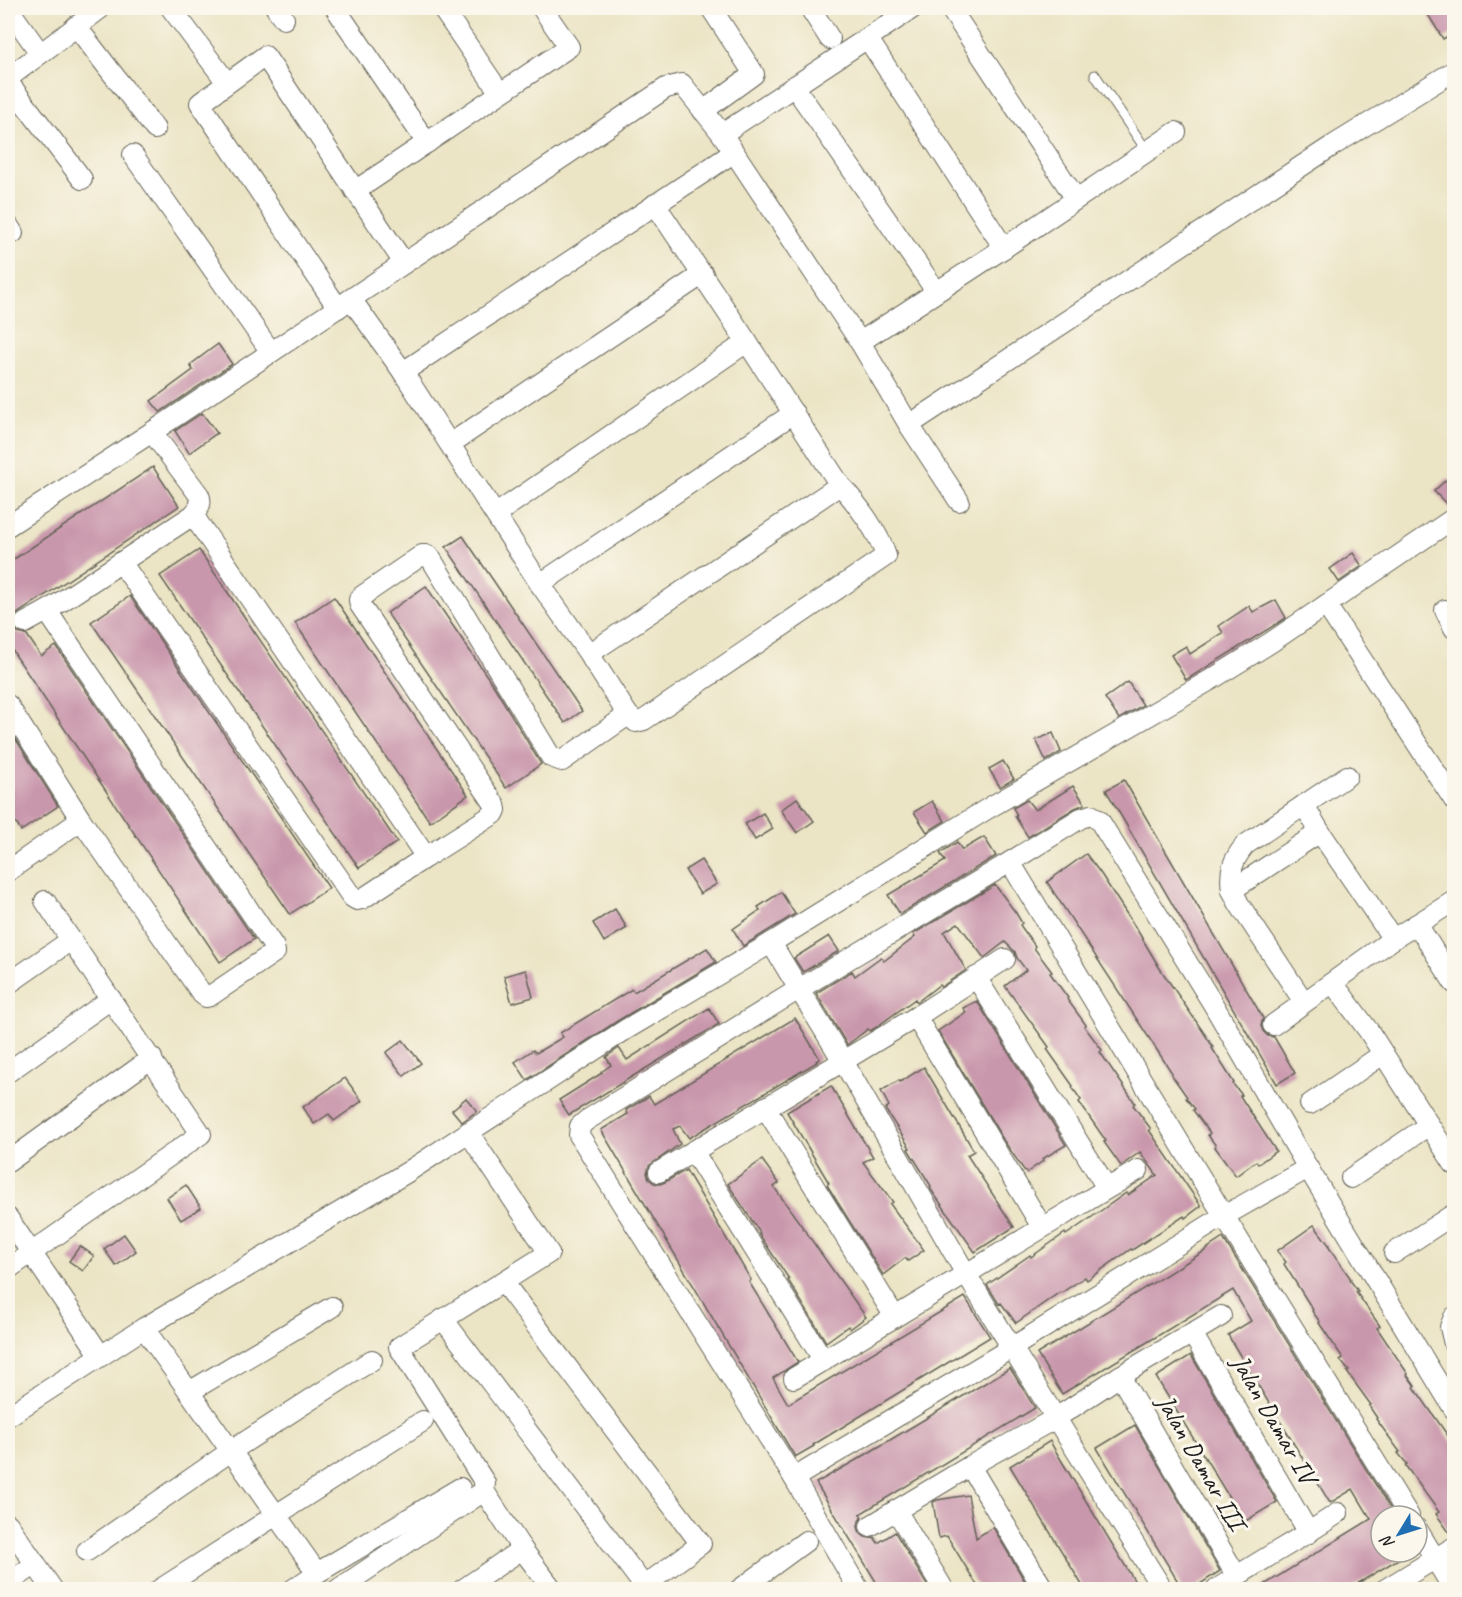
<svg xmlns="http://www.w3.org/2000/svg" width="1462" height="1597" font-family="Caveat,sans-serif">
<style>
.building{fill:#c997ac}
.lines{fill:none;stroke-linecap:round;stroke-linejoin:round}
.service-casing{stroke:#646257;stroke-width:11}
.minor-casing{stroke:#646257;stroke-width:22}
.service{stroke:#fff;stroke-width:9}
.minor{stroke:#fff;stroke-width:20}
.labels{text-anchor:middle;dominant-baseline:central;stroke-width:6;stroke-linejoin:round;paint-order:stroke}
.street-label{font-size:26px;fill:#1c1c1c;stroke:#fbf7ec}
</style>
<rect width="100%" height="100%" fill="#fbf7ec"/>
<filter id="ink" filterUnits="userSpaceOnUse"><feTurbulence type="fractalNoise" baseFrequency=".0167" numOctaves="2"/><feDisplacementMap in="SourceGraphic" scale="12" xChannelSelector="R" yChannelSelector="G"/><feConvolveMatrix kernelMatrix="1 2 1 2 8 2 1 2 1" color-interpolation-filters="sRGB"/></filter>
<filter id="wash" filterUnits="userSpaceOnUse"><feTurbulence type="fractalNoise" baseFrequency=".008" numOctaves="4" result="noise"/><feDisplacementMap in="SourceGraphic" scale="24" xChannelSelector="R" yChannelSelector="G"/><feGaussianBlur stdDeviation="1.35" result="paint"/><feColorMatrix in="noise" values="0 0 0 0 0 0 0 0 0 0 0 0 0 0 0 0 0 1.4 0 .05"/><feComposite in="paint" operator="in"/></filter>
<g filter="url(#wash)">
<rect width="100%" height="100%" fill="#ebe4c5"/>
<g id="blocks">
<g class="building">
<polygon points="1424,8 1455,8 1455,32 1443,39"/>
<polygon points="218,344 232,364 160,412 151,401 193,370 190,365"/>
<polygon points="202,413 217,433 189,453 175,431"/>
<polygon points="153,467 179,506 14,616 13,623 15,629 18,633 27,635 41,656 56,646 254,939 220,962 8,644 8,563"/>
<polygon points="1448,478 1455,486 1455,506 1449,507 1434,491"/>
<polygon points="463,536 582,711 565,723 446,547"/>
<polygon points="199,550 397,842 359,868 160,576"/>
<polygon points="1353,553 1362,566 1339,582 1330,569"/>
<polygon points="426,586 495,688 541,764 506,788 387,613"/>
<polygon points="130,596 329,888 290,914 91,622"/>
<polygon points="334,597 468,795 430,822 295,623"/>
<polygon points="1276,600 1286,618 1186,680 1171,655 1186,646 1190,654 1223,633 1219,626 1249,606 1253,612"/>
<polygon points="1128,682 1143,705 1119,719 1105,698"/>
<polygon points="8,727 58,806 21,831 8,811"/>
<polygon points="1053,733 1061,752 1046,761 1036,740"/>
<polygon points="1003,761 1014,779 1000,787 989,769"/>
<polygon points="1124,780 1263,1018 1261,1026 1263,1031 1268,1036 1274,1037 1295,1073 1277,1084 1106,790"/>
<polygon points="1073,786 1085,804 1075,808 1028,837 1015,816 1017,815 1013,808 1027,800 1035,810"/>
<polygon points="797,798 814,821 797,833 781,810"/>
<polygon points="932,801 945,821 927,832 914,812"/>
<polygon points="763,813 773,829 755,840 745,824"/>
<polygon points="984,837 996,856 900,914 888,895 945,861 940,853 957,842 962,850"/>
<polygon points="1086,854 1101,874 1139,933 1159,967 1206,1036 1213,1047 1212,1048 1234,1083 1233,1084 1242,1095 1240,1096 1276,1151 1258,1164 1256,1161 1236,1176 1215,1147 1216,1146 1208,1135 1210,1133 1193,1110 1195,1109 1186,1098 1187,1097 1171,1074 1172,1073 1047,882"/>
<polygon points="701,860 717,884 700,894 685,870"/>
<polygon points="995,885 1016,913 1022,923 1020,925 1035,946 1034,948 1052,972 1050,973 1068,998 1067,999 1086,1025 1084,1026 1102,1050 1100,1052 1135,1103 1133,1105 1151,1129 1149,1130 1201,1206 1185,1218 1184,1216 1132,1250 1131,1249 1087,1280 1085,1277 1061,1293 1060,1292 1016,1323 1001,1303 999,1304 987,1285 1030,1255 1031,1257 1065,1233 1066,1235 1092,1217 1126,1193 1128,1195 1157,1175 1140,1152 1121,1166 1104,1142 1106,1141 1079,1102 1081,1100 1072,1087 1073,1086 1047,1049 1049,1047 1005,986 1026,970 1017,958 1015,952 1005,942 984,958 958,923 944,932 966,970 941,987 939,985 917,1002 915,999 875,1028 870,1031 868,1029 847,1045 816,993 852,971 855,976 881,957 884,961 915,937 913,934"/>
<polygon points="781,892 795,914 743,946 733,929 760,910 758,907"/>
<polygon points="615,909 627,928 604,942 593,923"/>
<polygon points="829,936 839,951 803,972 794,958"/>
<polygon points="707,948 716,962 619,1020 527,1080 515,1062 533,1050 536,1053 563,1037 560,1033 632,989 634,992"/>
<polygon points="526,970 533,997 512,1003 504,976"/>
<polygon points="977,1001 1066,1145 1042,1159 1043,1161 1026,1173 1004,1141 938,1031 966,1012 963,1008"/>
<polygon points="709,1008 719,1024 569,1115 559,1100 602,1073 601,1072 611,1065 606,1057 619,1048 627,1060"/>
<polygon points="795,1018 820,1059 816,1061 817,1062 689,1138 680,1126 673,1129 680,1144 649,1166 647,1173 649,1179 654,1183 660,1184 665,1182 686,1170 751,1280 749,1282 798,1362 773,1378 788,1404 965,1297 990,1337 813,1445 814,1446 795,1457 601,1130 628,1114 626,1110 649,1096 654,1104"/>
<polygon points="403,1040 421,1063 404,1076 386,1053"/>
<polygon points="924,1067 974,1151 967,1155 1014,1227 975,1252 932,1191 930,1187 931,1186 908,1149 910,1148 885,1109 889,1106 881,1091 899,1080 900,1082"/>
<polygon points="345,1078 362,1101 334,1121 329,1114 314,1124 303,1107"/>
<polygon points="831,1086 873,1157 863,1162 893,1202 890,1204 924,1250 908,1261 905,1258 883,1275 827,1185 829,1183 787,1112"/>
<polygon points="466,1098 477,1111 462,1122 452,1110"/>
<polygon points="762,1160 779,1183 774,1187 866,1317 850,1329 848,1326 826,1342 788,1280 789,1279 759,1234 760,1233 728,1184"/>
<polygon points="186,1185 201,1208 181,1220 167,1198"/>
<polygon points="1314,1225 1329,1245 1328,1246 1351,1279 1350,1280 1358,1291 1356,1292 1380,1326 1377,1328 1408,1374 1407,1375 1415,1386 1414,1387 1455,1446 1455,1535 1452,1536 1436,1514 1439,1512 1405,1465 1407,1464 1398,1453 1400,1452 1376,1419 1377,1418 1369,1406 1371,1405 1347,1372 1349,1371 1340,1360 1343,1358 1319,1323 1320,1322 1312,1311 1313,1310 1284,1264 1286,1262 1277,1251"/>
<polygon points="124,1234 136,1251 116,1266 104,1249"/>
<polygon points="1223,1238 1395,1516 1381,1516 1381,1552 1410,1552 1347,1590 1256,1590 1371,1519 1353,1489 1330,1503 1242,1359 1228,1335 1251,1321 1233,1290 1062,1394 1037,1354 1208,1249 1208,1248"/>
<polygon points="80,1246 94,1256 83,1271 69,1261"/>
<polygon points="1191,1355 1277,1502 1244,1522 1156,1377"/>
<polygon points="1010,1368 1035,1408 860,1514 862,1517 859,1521 858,1527 860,1533 865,1537 870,1538 874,1537 878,1543 895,1532 930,1590 881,1590 816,1483 865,1455"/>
<polygon points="1135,1425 1220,1571 1191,1590 1183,1590 1097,1448"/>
<polygon points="1050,1441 1055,1450 1140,1590 1085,1590 1010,1466"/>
<polygon points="968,1495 976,1538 993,1527 1030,1590 980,1590 947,1536 939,1538 933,1502 937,1500"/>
</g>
</g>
</g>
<g filter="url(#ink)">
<use href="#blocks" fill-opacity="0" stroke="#646257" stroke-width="1.5"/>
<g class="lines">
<defs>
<polyline id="service" points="1095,75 1147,151"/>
<g id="minor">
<polyline points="8,8 40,53"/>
<polyline points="171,8 222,76"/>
<polyline points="276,8 284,19"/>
<polyline points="338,8 336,9 427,143"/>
<polyline points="442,8 500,93"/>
<polyline points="810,8 830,39"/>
<polyline points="950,8 1076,199"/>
<polyline points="76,26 155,129"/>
<polyline points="868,39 1004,248"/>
<polyline points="8,78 101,8"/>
<polyline points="8,82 82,179"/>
<polyline points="794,86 936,291"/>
<polyline points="703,111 754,74 711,8"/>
<polyline points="722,134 913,8"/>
<polyline points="133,155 271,352"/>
<polyline points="355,191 569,47 542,8"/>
<polyline points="8,225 13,233"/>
<path d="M 351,299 L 403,372 L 540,584 L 589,654 L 628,715 L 636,722 L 644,720 L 886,556 C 879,533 857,503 840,485 L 747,342 L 655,204"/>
<polyline points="338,308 200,103 265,56 404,263"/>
<polyline points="860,342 1004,248 1176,132"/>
<polyline points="403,372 733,153"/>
<polyline points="909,425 959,501"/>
<polyline points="450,444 703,274"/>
<polyline points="496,514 747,342"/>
<polyline points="8,526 152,432 666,88 682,84 722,134 860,342 909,425 1332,146 1454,71"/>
<polyline points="121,562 352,897 357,900 362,899 426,857 193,515"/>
<polyline points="540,584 794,413"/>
<polyline points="1326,605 1454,800"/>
<polyline points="1445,610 1454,628"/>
<path d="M 25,623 L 47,611 L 193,515 C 198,509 203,504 199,495 L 152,432"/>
<polyline points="589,654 840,485"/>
<polyline points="8,705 81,820 202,994 206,997 210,996 275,952 274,947 47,611"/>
<polyline points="1304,805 1320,832 1393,939"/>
<path d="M 1320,832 L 1232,890 C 1229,870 1233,860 1245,845 L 1347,776"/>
<polyline points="426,857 494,814 496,810 495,805 360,605 359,600 362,596 422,555 426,555 430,557 551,757 562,761 628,715"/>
<polyline points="1010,862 1224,1216 1409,1516"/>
<polyline points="8,871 81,820"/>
<polyline points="1232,890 1239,904 1304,1002"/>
<polyline points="1417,924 1454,983"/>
<polyline points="771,943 843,1061 966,1274 1163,1590"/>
<polyline points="976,977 1107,1188"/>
<polyline points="1333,983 1368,1030 1454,1164"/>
<polyline points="8,984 71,940"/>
<polyline points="916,1017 1042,1227"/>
<polyline points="1273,1025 1393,939 1454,901"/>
<polyline points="8,1072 111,999"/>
<polyline points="1310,1104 1383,1054"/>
<polyline points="765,1107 895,1317"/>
<polyline points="468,1132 549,1253 399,1347 485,1483 484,1491 522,1549 553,1590"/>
<polyline points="693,1151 824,1361"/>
<polyline points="8,1162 152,1058"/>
<polyline points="659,1172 916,1017 1005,959"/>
<polyline points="1351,1178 1429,1125"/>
<polyline points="8,1218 101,1356"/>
<polyline points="1394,1253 1454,1214"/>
<polyline points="8,1269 201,1134 45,901"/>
<polyline points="1454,1317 1450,1327 1454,1344"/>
<polyline points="443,1319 644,1586 701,1544 503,1282"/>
<polyline points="144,1328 317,1573 460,1488"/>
<polyline points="1192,1333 1309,1533"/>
<polyline points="1120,1376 1236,1575"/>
<polyline points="794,1378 1138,1170"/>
<polyline points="189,1392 332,1307"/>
<polyline points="8,1416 144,1328 406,1173 625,1030 771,943 987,809 1212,679 1270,643 1454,518"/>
<polyline points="970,1466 1044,1590"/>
<polyline points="794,1478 1013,1347 1224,1216 1308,1168"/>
<polyline points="896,1510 944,1590"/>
<polyline points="8,1524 53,1590"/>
<polyline points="870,1526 970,1466 1056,1418 1120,1376 1221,1316"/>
<polyline points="1417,1529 1454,1590"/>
<polyline points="87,1551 231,1451 372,1360"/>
<polyline points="8,1583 36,1564"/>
<polyline points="159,1590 423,1421"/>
<polyline points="292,1590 317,1573"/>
<polyline points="337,1590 484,1491"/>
<polyline points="462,1590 522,1549"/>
<polyline points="739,1590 806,1541"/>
<polyline points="859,1590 794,1478 579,1135 580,1126 587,1120 799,989 1010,862 1081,818 1091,815 1099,820 1213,1004 1308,1168 1454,1409"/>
<path d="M 1216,1590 C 1256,1562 1299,1540 1338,1513"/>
<polyline points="1384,1590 1454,1547"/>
</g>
</defs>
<use href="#service" class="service-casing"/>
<use href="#minor" class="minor-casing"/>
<use href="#service" class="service"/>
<use href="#minor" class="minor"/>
</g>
</g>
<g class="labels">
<g class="street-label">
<text transform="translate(1274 1419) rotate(60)">Jalan Damar IV</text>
<text transform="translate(1201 1462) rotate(60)">Jalan Damar III</text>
</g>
</g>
<rect width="1462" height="1597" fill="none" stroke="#fbf7ec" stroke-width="30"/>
<g transform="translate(1399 1534) rotate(232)"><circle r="28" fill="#fbf7ec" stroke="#a29f99" stroke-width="1.5"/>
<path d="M0-4.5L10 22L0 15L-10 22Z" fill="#1f6fb2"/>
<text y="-9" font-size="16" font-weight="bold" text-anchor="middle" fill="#1c1c1c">N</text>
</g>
</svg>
